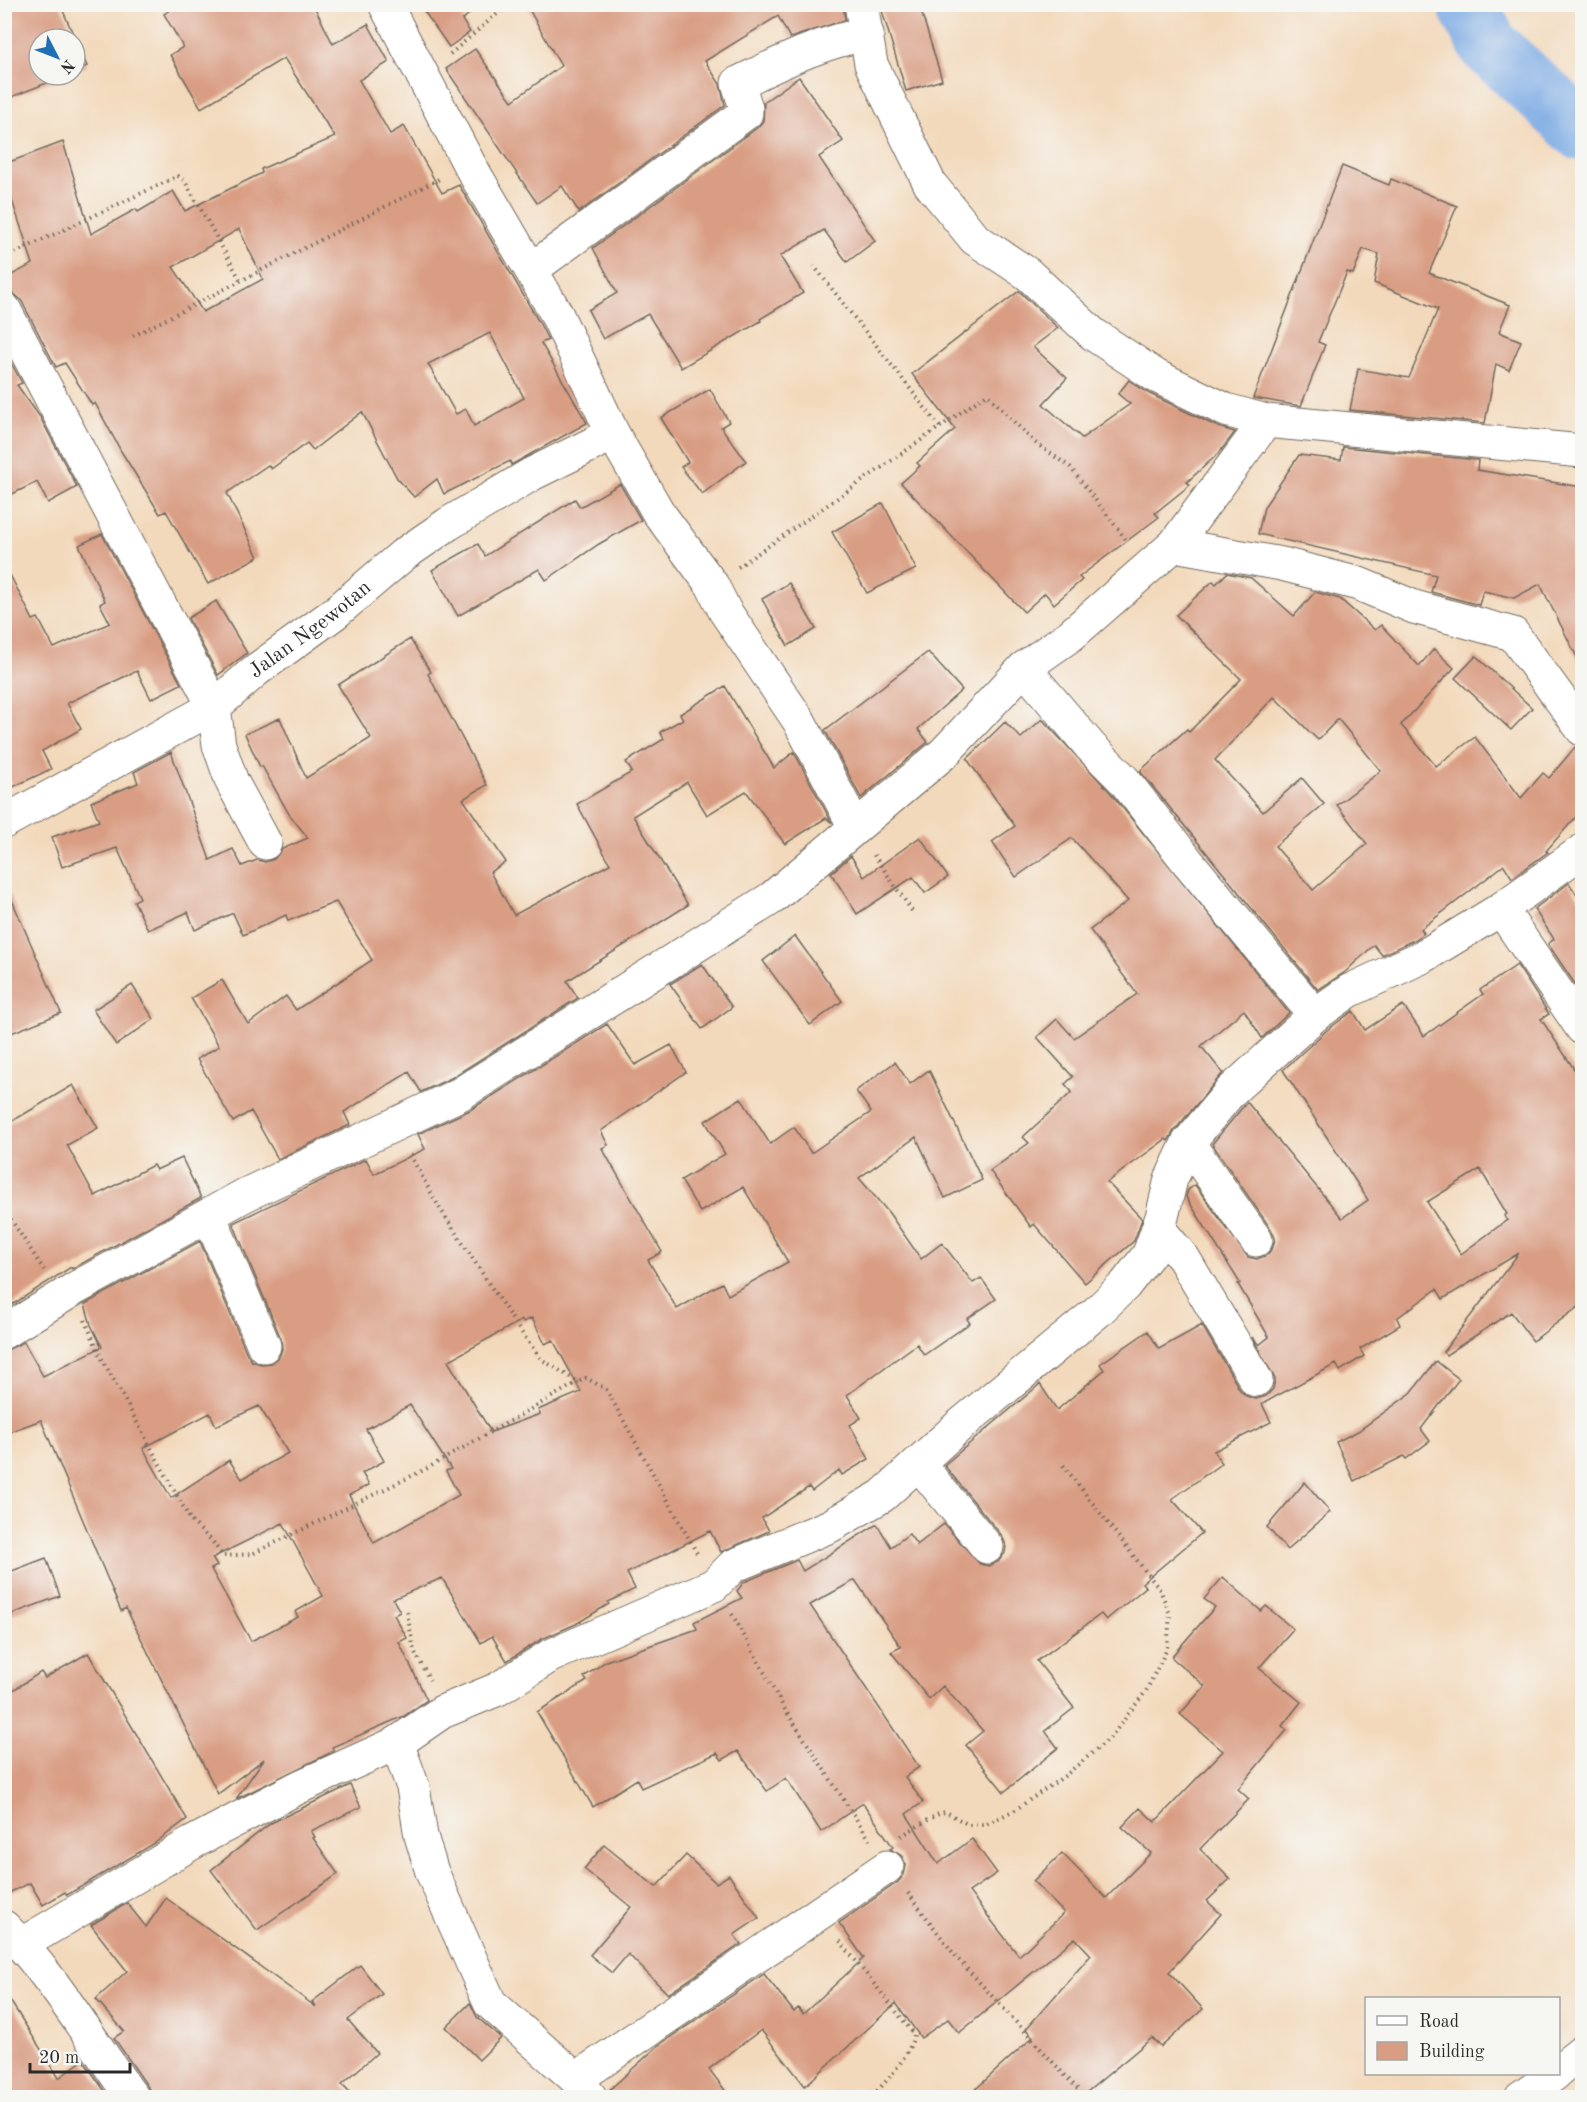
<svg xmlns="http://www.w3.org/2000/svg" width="1587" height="2102" font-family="'Old Standard TT',serif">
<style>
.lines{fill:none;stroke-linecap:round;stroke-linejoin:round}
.river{stroke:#7baae5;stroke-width:60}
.building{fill:#d99d83;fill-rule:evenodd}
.minor-casing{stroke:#71685d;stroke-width:35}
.path{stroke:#71685d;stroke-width:4;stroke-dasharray:1.5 4.5;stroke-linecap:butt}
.minor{stroke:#fff;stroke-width:33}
.labels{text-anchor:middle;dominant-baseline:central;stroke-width:4.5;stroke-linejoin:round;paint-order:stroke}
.street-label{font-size:21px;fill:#2b2b2b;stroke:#f6f6f2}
</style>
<rect width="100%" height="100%" fill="#f6f6f2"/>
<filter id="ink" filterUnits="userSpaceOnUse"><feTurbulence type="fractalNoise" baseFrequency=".0167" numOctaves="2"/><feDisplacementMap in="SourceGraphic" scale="12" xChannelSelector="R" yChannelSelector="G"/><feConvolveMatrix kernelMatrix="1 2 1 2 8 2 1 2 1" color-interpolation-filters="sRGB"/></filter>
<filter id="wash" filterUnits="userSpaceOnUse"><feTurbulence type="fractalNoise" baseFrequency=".008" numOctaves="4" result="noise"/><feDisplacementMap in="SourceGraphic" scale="24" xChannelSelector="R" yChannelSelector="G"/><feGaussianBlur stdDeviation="1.35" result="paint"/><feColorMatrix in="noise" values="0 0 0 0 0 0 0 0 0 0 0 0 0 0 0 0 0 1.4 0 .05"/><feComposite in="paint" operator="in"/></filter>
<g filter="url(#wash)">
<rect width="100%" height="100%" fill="#f3d9bb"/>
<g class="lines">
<polyline class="river" points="1467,4 1489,46 1582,131"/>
</g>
<g id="blocks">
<g class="building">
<polygon points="4,4 60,4 87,66 75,71 75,39 39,39 39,75 67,75 4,100"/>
<path d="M 179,4 L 313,4 L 333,44 L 368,24 L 389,62 L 359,80 L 390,134 L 404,126 L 442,193 L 459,185 L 539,322 L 548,340 L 541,343 L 587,423 L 511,465 L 510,461 L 444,494 L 437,479 L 414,497 L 397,478 L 362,412 L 313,450 L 307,443 L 271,469 L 268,465 L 227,493 L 258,557 L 208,584 L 166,511 L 160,514 L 121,451 L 95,403 L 92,405 L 65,363 L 56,367 L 21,300 L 13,293 L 4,290 L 4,279 L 33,264 L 4,176 L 4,164 L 63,142 L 91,234 L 136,209 L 138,212 L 173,191 L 185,211 L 262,173 L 261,169 L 335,137 L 284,58 L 201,108 L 170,55 L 183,47 L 164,14 ZM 239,229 L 263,279 L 203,312 L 173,267 ZM 490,333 L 524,398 L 474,426 L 466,409 L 456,414 L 428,364 Z"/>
<polygon points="419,4 481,4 462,20 470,32 449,47"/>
<polygon points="526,4 843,4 845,20 790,38 778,16 705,61 720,84 725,105 579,212 562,186 537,203 446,69 475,49 512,101 561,66"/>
<polygon points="880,4 919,4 942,80 906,91"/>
<polygon points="799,77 843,141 819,157 875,241 847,262 824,230 780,256 803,293 760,319 761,321 681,368 648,314 603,339 588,310 617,293 593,248 757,128 763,121 764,102"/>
<polygon points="1342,166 1389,185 1391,179 1457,206 1429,273 1510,305 1499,332 1521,341 1509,370 1496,364 1485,423 1350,410 1358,369 1409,378 1438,309 1374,283 1379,254 1363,249 1353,274 1347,272 1318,342 1325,345 1301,406 1253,398"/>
<polygon points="1019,291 1058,328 1033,347 1067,378 1043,404 1082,438 1130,404 1118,394 1129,380 1148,393 1218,427 1235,432 1219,453 1187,482 1190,485 1155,513 1159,517 1079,577 1082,580 1054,604 1045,593 1024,612 901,483 920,466 917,463 955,429 912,374"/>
<polygon points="4,350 22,383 17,385 40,417 77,487 48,503 37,482 4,498"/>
<polygon points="710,389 729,422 721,427 746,461 702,494 681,467 688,462 661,418"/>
<polygon points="1343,447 1478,460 1477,470 1582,487 1582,667 1540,584 1514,598 1483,591 1479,605 1431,592 1436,575 1258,534 1264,507 1299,455 1341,460"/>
<polygon points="620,484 641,520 599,544 546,580 539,569 458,616 432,570 478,544 485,556 575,499 580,507"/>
<polygon points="883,503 916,569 867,593 832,532"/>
<polygon points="102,534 181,684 151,699 137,671 67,703 81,729 42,751 51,769 13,787 4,770 4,563 33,620 38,618 54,648 110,623 100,604 105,601 79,545"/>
<path d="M 1227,573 L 1251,578 L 1294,616 L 1315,592 L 1340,599 L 1375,630 L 1381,625 L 1419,666 L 1434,649 L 1454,668 L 1401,725 L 1436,766 L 1475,737 L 1521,798 L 1543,773 L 1549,778 L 1576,746 L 1582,747 L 1582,810 L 1546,851 L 1548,852 L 1512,878 L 1504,865 L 1421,929 L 1424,933 L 1416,939 L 1382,955 L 1374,945 L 1344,973 L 1318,990 L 1140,771 L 1187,729 L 1189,732 L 1241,679 L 1176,615 L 1213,581 L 1216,584 ZM 1274,697 L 1318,740 L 1338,719 L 1381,771 L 1337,805 L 1367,844 L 1313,890 L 1275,846 L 1324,804 L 1302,778 L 1263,812 L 1215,760 Z"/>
<polygon points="789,583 816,629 788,646 762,599"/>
<polygon points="216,601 247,653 218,675 188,618"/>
<polygon points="410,639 431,672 428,674 487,785 463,799 506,862 490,872 514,915 610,864 577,804 632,772 626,762 664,739 660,732 683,719 680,714 725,686 774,768 794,752 832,823 826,818 785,844 746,791 707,815 687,782 633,816 688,905 567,981 578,998 451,1078 421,1092 409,1072 344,1112 350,1125 278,1159 251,1111 233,1122 197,1059 219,1046 191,998 222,980 248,1024 286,996 296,1010 372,960 336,902 288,921 286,915 243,935 233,913 195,930 188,912 148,930 134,901 140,898 117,848 62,867 52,837 99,821 91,802 138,783 134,772 171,752 210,860 233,849 242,866 257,860 265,862 274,859 282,849 308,838 289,814 262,766 260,767 245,734 280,718 306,778 371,738 338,685"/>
<polygon points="928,652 962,690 918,729 928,742 861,798 825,730"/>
<polygon points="1476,656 1532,708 1511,730 1455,678"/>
<polygon points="1042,719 1109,791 1289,1013 1262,1038 1244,1010 1201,1046 1223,1073 1174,1131 1168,1141 1166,1139 1107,1182 1142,1219 1134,1241 1085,1283 1034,1224 1031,1227 990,1171 1029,1143 1023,1137 1072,1092 1065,1084 1073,1077 1037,1037 1057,1019 1074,1038 1137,994 1090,930 1128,901 1072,838 1016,877 992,842 1015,826 967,759 1005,722 1021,738"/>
<polygon points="920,837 948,877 925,893 913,877 857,914 831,873 851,856 864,877"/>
<polygon points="4,882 61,1013 4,1036"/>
<polygon points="1569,883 1582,903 1581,993 1548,944 1554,939 1534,909"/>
<polygon points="795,936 842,1001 810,1025 763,961"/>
<polygon points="702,964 732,1007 702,1029 670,984"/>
<path d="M 1517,965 L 1549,1014 L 1541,1019 L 1582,1081 L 1582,1304 L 1533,1341 L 1511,1312 L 1446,1355 L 1443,1352 L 1519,1253 L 1443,1299 L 1437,1289 L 1397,1318 L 1400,1325 L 1360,1349 L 1364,1356 L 1340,1371 L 1336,1364 L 1262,1404 L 1271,1422 L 1214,1451 L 1222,1463 L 1172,1499 L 1202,1533 L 1142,1583 L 1146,1587 L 1106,1620 L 1101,1614 L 1037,1661 L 1074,1708 L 1045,1731 L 1058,1748 L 1004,1792 L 966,1745 L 983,1731 L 943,1686 L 929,1699 L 891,1652 L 901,1647 L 855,1580 L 810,1605 L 919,1767 L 905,1777 L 923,1802 L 906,1814 L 938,1864 L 972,1839 L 997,1873 L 969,1892 L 1019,1956 L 1064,1913 L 1033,1881 L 1062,1853 L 1106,1898 L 1151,1853 L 1122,1827 L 1140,1808 L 1155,1822 L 1223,1751 L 1180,1714 L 1205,1686 L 1171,1657 L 1215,1607 L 1204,1599 L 1223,1577 L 1261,1611 L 1266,1606 L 1293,1629 L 1259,1668 L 1301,1702 L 1282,1726 L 1287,1730 L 1238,1789 L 1249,1799 L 1200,1849 L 1230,1879 L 1207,1901 L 1221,1914 L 1169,1972 L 1203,2009 L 1161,2047 L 1152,2038 L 1081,2097 L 967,2097 L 1033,2037 L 1026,2029 L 1091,1955 L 1075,1938 L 959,2033 L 948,2019 L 921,2038 L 896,2003 L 805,2086 L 761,2030 L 709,2069 L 730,2097 L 609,2097 L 608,2091 L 659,2045 L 764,1974 L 794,2012 L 798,2008 L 803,2014 L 864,1958 L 839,1923 L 898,1882 L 904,1875 L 906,1865 L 902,1856 L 890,1849 L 893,1847 L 863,1803 L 821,1832 L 786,1778 L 767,1791 L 738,1751 L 722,1760 L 717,1753 L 641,1788 L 637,1779 L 593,1807 L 537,1712 L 587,1681 L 584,1677 L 606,1661 L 697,1629 L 694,1622 L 742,1598 L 737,1591 L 744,1582 L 797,1560 L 803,1571 L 877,1524 L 891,1547 L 909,1534 L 917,1545 L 944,1524 L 980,1564 L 989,1566 L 998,1562 L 1005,1553 L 1006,1545 L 1002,1536 L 944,1465 L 1040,1384 L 1057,1410 L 1104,1370 L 1100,1364 L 1148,1331 L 1159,1349 L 1202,1325 L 1240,1390 L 1246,1396 L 1256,1399 L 1266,1396 L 1273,1389 L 1275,1379 L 1252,1337 L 1259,1345 L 1269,1337 L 1238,1284 L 1240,1283 L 1186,1197 L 1188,1190 L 1195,1185 L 1248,1257 L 1257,1259 L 1267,1255 L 1273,1247 L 1275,1238 L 1271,1229 L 1212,1144 L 1247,1102 L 1342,1218 L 1368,1200 L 1283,1070 L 1327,1030 L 1353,1011 L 1365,1030 L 1403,1005 L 1424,1036 L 1483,994 L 1480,990 ZM 1480,1169 L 1507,1214 L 1504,1216 L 1507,1220 L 1461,1254 L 1427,1202 Z"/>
<polygon points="132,985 154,1019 116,1045 93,1010"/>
<path d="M 607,1024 L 635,1065 L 671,1045 L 686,1072 L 601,1131 L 608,1145 L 602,1148 L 662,1252 L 648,1260 L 677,1309 L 722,1283 L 728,1295 L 788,1262 L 743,1187 L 700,1212 L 681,1180 L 725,1154 L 705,1121 L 741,1098 L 770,1144 L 794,1127 L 811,1153 L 871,1112 L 856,1091 L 895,1062 L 910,1084 L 929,1070 L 982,1180 L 945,1198 L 916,1137 L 859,1178 L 889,1213 L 921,1259 L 942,1243 L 973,1283 L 981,1278 L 996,1299 L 967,1319 L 970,1323 L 924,1355 L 917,1344 L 847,1395 L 861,1418 L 850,1425 L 869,1459 L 842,1475 L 839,1470 L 812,1491 L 809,1487 L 762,1518 L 769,1531 L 721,1552 L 710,1531 L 627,1573 L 635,1589 L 608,1602 L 609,1604 L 576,1624 L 542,1639 L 507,1661 L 492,1636 L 481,1643 L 442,1578 L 393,1599 L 400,1612 L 394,1615 L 407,1638 L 399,1642 L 427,1700 L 404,1716 L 332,1747 L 334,1751 L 236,1799 L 264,1759 L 218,1794 L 126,1608 L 121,1611 L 41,1420 L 4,1434 L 4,1351 L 24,1342 L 43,1376 L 102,1347 L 91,1325 L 85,1304 L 200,1241 L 247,1354 L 252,1361 L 261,1364 L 272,1363 L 279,1357 L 282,1349 L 281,1339 L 233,1223 L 366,1159 L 374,1174 L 425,1149 L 418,1134 L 470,1110 ZM 532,1318 L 545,1344 L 553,1340 L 581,1392 L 538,1410 L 540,1414 L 491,1432 L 448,1361 L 522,1320 L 523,1322 ZM 410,1405 L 451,1469 L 446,1471 L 459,1495 L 374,1543 L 349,1495 L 369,1485 L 362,1473 L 384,1461 L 366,1429 ZM 259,1406 L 288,1453 L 242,1479 L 229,1460 L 171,1498 L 143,1448 L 210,1413 L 216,1426 ZM 283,1523 L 323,1596 L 295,1612 L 298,1617 L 251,1641 L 211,1569 L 217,1566 L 212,1558 Z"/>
<polygon points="73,1085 98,1128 67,1145 95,1196 153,1165 156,1170 182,1158 201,1198 72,1269 71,1267 4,1310 4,1126"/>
<polygon points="1436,1361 1459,1379 1421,1429 1430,1441 1406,1459 1404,1456 1354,1481 1336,1442 1358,1431 1411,1393"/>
<polygon points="1305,1482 1330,1512 1287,1550 1267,1527"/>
<polygon points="46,1558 60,1596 4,1617 4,1574"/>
<polygon points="88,1653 187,1819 155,1843 67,1895 65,1892 43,1905 30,1883 4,1895 4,1696 41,1672 45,1678"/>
<polygon points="350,1785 361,1807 311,1831 315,1837 313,1838 338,1874 257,1930 211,1870 271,1823"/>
<polygon points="604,1845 656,1887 686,1855 716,1883 729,1875 759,1918 734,1935 741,1944 668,1994 628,1954 612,1973 590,1955 631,1907 584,1869"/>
<polygon points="166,1898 316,2007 312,2002 360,1965 382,1994 348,2020 377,2053 342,2084 355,2097 151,2097 148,2087 114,2038 124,2031 96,1999 127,1971 91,1925 127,1903 146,1927"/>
<polygon points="4,1991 59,2078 83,2060 109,2097 4,2097"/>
<polygon points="470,2003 477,2017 501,2038 479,2060 446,2027"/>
</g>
</g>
</g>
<g filter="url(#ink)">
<use href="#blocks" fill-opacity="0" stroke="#71685d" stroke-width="1.5"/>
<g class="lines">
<defs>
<g id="minor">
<polyline points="385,4 469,164 556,313 613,434 658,512 712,585 725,611 799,721 855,827"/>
<polyline points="861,4 871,64 930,184 975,239 1028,274 1093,334 1156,376 1226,410 1266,421 1582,451"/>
<path d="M 532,269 L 746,113 L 746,108 L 738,83 C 780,63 820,42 867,34"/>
<polyline points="4,309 214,707 219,745 232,782 265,843"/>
<polyline points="1174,545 1282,564 1359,584 1414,607 1513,634 1582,729"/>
<polyline points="1024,668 1091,747 1123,779 1188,862 1315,1015"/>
<path id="s1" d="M 4,822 L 214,707 L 255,671 L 335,613 L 403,555 L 448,524 L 532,474 L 613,434"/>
<polyline points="1501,909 1582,1028"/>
<polyline points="1188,1143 1256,1240"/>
<polyline points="209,1215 264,1346"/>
<polyline points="1158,1228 1184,1259 1256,1380"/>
<polyline points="4,1332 76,1288 245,1195 460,1094 772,898 944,753 1024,668 1071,635 1174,545 1266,421"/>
<polyline points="918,1463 987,1547"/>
<polyline points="397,1743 413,1787 421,1836 432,1872 490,2003 576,2079 591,2098"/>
<path d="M 4,1927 C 55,1977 90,2041 133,2098"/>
<polyline points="22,1944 192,1843 299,1787 397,1743 442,1712 498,1689 550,1656 714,1585 733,1566 830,1526 882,1496 959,1426 1097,1312 1125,1285 1149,1254 1162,1217 1171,1179 1188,1143 1231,1091 1315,1015 1349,991 1424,956 1501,909 1582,851"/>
<polyline points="1558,2071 1582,2052"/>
<polyline points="576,2079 887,1867"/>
<polyline points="1521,2098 1555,2074"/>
</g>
</defs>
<use href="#minor" class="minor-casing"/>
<g class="path">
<polyline points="450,54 509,4"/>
<polyline points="4,258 178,176 185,181 241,281"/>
<polyline points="133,336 439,179"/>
<polyline points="940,427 987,394 1034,442 1070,467 1128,542"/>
<polyline points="738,567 940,427 814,266"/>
<polyline points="874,855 914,914"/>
<polyline points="410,1155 439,1207 516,1325 541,1359 578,1382 586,1378 606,1389 698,1555"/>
<polyline points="4,1209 44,1270"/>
<polyline points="85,1320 100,1355 191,1521 212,1541 223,1556 252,1554 426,1469 578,1382"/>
<polyline points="407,1612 414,1651 430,1680"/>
<polyline points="732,1614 784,1708 870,1840"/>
<polyline points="901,1836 940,1813 946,1812 969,1825 986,1824 1015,1810 1066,1775 1111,1737 1146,1691 1167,1649 1170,1614 1160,1590 1063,1465"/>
<polyline points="908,1893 957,1958 1084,2096"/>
<path d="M 840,1941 L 914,2034 C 912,2053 884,2085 870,2098"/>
</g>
<use href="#minor" class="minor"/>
</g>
</g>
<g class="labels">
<g class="street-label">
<text stroke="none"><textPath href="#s1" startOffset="363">Jalan Ngewotan</textPath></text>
</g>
</g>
<rect width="1587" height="2102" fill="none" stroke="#f6f6f2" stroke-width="24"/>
<rect x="1365" y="1997" width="195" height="78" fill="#f6f6f2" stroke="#a5a5a2" stroke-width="1.5"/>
<rect x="1377" y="2016" width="30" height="9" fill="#ffffff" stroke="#a5a5a2" stroke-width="1.5"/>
<text x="1419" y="2027" font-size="18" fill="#2b2b2b">Road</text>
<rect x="1377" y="2042" width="30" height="18" fill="#d99d83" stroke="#a5a5a2" stroke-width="1.5"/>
<text x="1419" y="2057" font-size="18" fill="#2b2b2b">Building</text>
<g transform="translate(57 57) rotate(132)"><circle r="28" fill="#f6f6f2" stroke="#a5a5a2" stroke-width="1.5"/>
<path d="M0-4.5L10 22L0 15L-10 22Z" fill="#1f6fb2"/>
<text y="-9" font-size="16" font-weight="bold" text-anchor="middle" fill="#2b2b2b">N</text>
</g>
<path d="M30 2063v9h100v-9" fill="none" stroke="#2b2b2b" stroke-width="3"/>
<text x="39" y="2063" font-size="18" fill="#2b2b2b" stroke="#f6f6f2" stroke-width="4.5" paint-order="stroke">20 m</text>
</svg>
